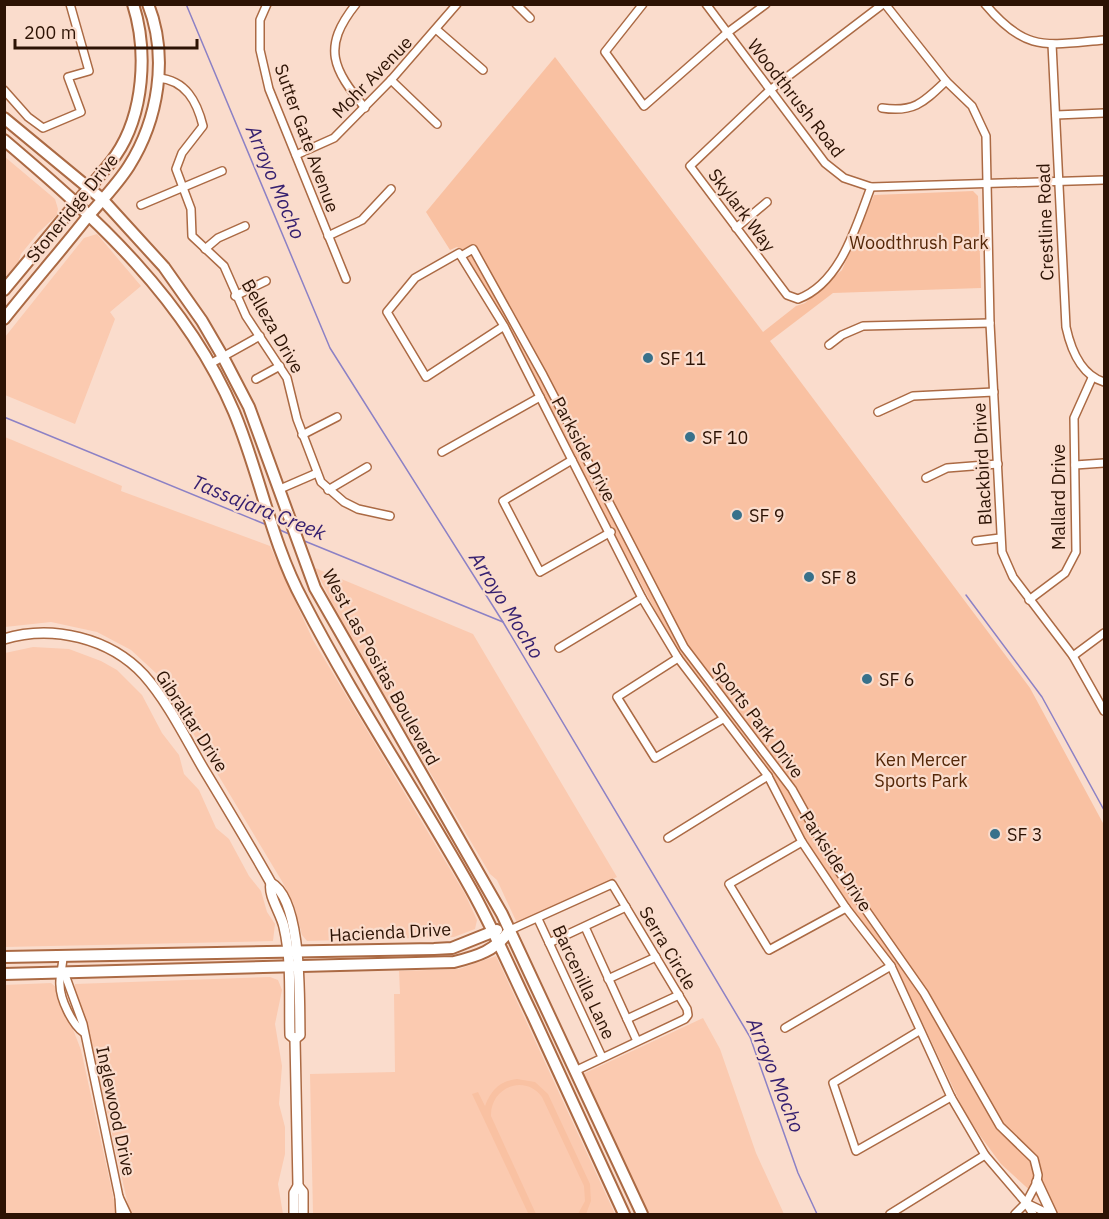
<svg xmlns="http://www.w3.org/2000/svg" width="1109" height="1219" font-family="'IBM Plex Sans',sans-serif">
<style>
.built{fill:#fbcab0}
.green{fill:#f9c1a2}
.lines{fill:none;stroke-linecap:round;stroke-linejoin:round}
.stream{stroke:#8c81c5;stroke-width:1.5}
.minor-casing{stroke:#ab6a44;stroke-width:10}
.tertiary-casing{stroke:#ab6a44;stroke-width:12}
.secondary-casing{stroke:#ab6a44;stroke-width:14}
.minor{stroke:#fff;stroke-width:7}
.tertiary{stroke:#fff;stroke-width:9}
.secondary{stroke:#fff;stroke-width:10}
.poi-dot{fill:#38718b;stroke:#fadccc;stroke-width:2}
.labels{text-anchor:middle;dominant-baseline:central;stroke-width:4.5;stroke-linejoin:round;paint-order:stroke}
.street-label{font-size:18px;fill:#2d1304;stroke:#fadccc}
.park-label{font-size:18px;fill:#542708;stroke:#fadccc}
.poi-label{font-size:18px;fill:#2d1304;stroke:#fadccc;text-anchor:start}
.water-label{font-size:20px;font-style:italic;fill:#362070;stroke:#fadccc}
</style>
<rect width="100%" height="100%" fill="#fadccc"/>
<g class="built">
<polygon points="5,157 55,199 58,209 57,215 38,233 21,254 18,263 5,277"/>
<polygon points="97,234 141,286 110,312 115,319 75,424 5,395 5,337 84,238"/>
<polygon points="5,437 122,486 121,491 270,546 313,640 465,894 477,920 475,929 454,937 307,941 302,935 294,905 283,883 158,675 131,650 97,632 51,622 5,627"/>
<polygon points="315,568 473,634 617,877 517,923 497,880 490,874 339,618"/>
<polygon points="33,647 69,649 101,661 117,670 142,695 162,733 179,755 184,774 199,790 216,828 229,839 249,876 261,891 267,912 275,924 273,941 5,947 5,653"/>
<polygon points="496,956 615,1214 313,1214 310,1074 395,1072 394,994 400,994 399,971 459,969"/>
<polygon points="270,977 278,980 282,990 275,1024 282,1066 279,1104 285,1127 285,1154 278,1184 283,1214 130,1214 89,1031 75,994 75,984"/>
<polygon points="51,983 57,988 81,1050 117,1214 5,1214 4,985"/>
<polygon points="703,1018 720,1049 756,1153 784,1214 649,1214 583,1074"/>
</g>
<g class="green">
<polygon points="555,57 763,332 796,306 805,303 842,270 874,195 973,191 978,196 981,288 833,293 770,341 1030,688 1104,825 1104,1214 1056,1214 1001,1164 981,1137 964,1111 902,979 820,863 760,759 679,655 464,251 457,247 450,250 426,212"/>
<path d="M 517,1079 L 535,1082 L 548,1094 L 590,1184 L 591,1201 L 586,1214 L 578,1214 L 585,1201 L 584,1186 L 542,1097 C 524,1073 490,1088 491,1116 L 536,1214 L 528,1213 L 472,1094 L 478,1092 L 485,1106 C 491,1090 500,1081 517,1079 Z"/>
</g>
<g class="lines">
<g class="stream">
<polyline points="186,4 330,348 503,622 750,1037 798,1173 817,1214"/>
<polyline points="4,417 267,525"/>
<polyline points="280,530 289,534"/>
<polyline points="302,540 503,622"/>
<polyline points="966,595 1042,697 1104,810"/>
</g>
<defs>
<g id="minor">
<polyline points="267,4 260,20 260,50 269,89 346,279"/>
<path d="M 356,4 C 321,48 333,69 365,108"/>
<polyline points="516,4 530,18"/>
<polyline points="643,4 605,52 644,106 727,33 766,4"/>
<polyline points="706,4 825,163 844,178 871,187 1104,180"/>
<polyline points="885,4 946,81 972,106 986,136 990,323 1002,552 1013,577 1073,656 1104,711"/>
<path d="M 985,4 C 1026,53 1046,45 1104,40"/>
<polyline points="437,30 483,70"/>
<path d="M 1052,44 L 1066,327 C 1071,350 1081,375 1104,382"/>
<path d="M 158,78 C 186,80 197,102 203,126 L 182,153 L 176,169 L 191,209 L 192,236 L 224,266 L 246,316 L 287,378 L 297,419 L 321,482 L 344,502 L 358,509 L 390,516"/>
<polyline points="391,80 437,124"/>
<polyline points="4,90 28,117 43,128 81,112 68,77 89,71 70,4"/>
<path d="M 882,108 C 914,113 924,102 946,81"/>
<polyline points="1056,115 1104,113"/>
<polyline points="296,155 334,138 391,80 457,4"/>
<path d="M 871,187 C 856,226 841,283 798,299 L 787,295 L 690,166 L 770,90 L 883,4"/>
<polyline points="141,205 222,171"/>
<polyline points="736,228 767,202"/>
<polyline points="328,236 362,220 391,189"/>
<polyline points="205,249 218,238 245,226"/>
<polyline points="461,256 473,249 543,375 684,647 792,789 833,863 924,993 1000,1126 1034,1159 1038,1175 1037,1182 1026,1203 1015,1214"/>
<polyline points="235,296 266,281"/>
<polyline points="504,326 426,377 387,312 415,278 459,253 504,326 642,598 678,658 768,776 802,842 846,908 891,966 951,1097 985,1155 1026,1203 1033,1214"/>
<polyline points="829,345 842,335 863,326 990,323"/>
<polyline points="210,364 260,336"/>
<polyline points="256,379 280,366"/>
<polyline points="878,412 913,396 994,392"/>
<polyline points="302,435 337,417"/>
<polyline points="442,452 540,397"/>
<polyline points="572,460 503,501 540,572 611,532"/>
<polyline points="1075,465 1104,463"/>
<polyline points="926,478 947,468 998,464"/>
<polyline points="280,489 317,473"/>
<polyline points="328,490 367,467"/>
<polyline points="976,541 1000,538"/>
<polyline points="1029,600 1065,573 1076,552 1074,418 1092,378"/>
<polyline points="559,648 642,598"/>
<polyline points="1073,656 1104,633"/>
<polyline points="678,658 617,697 655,758 723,719"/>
<polyline points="668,838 768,776"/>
<polyline points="802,842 729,884 769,950 846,908"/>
<polyline points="538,919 602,1057"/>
<polyline points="585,927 637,1041"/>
<polyline points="510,930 612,884 687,1009 688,1015 685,1019 575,1071"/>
<polyline points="549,943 626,907"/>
<path d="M 63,956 C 63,966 59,977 60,985 C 60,999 72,1024 83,1032"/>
<polyline points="64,972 83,1024 119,1197 127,1214"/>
<polyline points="608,979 656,957"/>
<polyline points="627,1019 679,995"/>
<polyline points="785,1028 891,966"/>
<polyline points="919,1031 833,1083 856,1151 951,1097"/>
<polyline points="119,1197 120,1214"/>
<polyline points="1026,1203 1049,1214"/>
<polyline points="890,1214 985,1155"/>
</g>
<g id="tertiary">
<path d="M 4,639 C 52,624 110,638 144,675 C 168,702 185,737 203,768 C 226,806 249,844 271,883 C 303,900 299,1002 300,1035 L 295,1039"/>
<path d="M 271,883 C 268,896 281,913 284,927 C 292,961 289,1000 290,1035 L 295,1039 L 298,1186 L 294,1193 L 294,1214"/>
<polyline points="1037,1182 1052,1214"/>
<polyline points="298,1186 303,1192 303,1214"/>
</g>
<g id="secondary">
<polyline points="4,118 102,199 164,267 202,321 223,357 249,407 315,588 502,914 642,1214"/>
<path d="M 4,140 C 96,218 186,299 234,412 C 260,474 271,542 303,601 C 354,700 417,793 471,889 C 494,930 512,973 532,1014 C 563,1081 593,1148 624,1214"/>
<path d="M 4,290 C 29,260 53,231 78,201 C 90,186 105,171 116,155 C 144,114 148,51 133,4"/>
<path d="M 4,319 C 31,285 59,253 85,220 C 100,202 117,185 129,166 C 158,120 169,57 148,4"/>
<polyline points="4,957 434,949 452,948 497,930"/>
<path d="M 4,974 L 454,962 C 478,956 495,951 510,930"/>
</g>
</defs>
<use href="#minor" class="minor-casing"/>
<use href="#tertiary" class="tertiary-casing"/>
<use href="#secondary" class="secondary-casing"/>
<use href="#minor" class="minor"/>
<use href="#tertiary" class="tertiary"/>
<use href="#secondary" class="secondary"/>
</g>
<g class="poi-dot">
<circle cx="648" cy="358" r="6"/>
<circle cx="690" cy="437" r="6"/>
<circle cx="737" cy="515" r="6"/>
<circle cx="809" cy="577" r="6"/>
<circle cx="867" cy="679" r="6"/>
<circle cx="995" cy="834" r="6"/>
</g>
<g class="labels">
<g class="street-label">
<text transform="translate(372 77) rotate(-46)">Mohr Avenue</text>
<text transform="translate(796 98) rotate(52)">Woodthrush Road</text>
<text transform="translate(307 138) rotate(70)">Sutter Gate Avenue</text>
<text transform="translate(72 208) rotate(-51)">Stoneridge Drive</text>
<text transform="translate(742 210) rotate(53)">Skylark Way</text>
<text transform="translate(1045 222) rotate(-92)">Crestline Road</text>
<text transform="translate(273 326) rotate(60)">Belleza Drive</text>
<text transform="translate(584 449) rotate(62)">Parkside Drive</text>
<text transform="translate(982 464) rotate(-93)">Blackbird Drive</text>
<text transform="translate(1058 497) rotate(-90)">Mallard Drive</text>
<text transform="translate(381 667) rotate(61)">West Las Positas Boulevard</text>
<text transform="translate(758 720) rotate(53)">Sports Park Drive</text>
<text transform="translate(192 721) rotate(57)">Gibraltar Drive</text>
<text transform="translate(836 861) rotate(57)">Parkside Drive</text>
<text transform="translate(390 932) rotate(-3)">Hacienda Drive</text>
<text transform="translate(668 948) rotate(59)">Serra Circle</text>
<text transform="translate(584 982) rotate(65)">Barcenilla Lane</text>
<text transform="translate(116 1111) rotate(78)">Inglewood Drive</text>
</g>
<g class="park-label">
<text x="919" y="242">Woodthrush Park</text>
<text x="921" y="759">Ken Mercer<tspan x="921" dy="21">Sports Park</tspan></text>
</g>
<g class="poi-label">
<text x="660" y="358">SF 11</text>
<text x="702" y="437">SF 10</text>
<text x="749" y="515">SF 9</text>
<text x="821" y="577">SF 8</text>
<text x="879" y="679">SF 6</text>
<text x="1007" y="834">SF 3</text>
</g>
<g class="water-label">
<text transform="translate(276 182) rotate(67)">Arroyo Mocho</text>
<text transform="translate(259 507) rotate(22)">Tassajara Creek</text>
<text transform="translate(507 605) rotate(58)">Arroyo Mocho</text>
<text transform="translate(776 1075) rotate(68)">Arroyo Mocho</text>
</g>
</g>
<rect width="1109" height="1219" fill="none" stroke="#2d1304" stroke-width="12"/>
<path d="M15 39v9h182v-9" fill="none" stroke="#2d1304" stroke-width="3"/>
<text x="24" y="39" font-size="18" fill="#2d1304" stroke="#fadccc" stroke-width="4.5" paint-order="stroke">200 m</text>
</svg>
